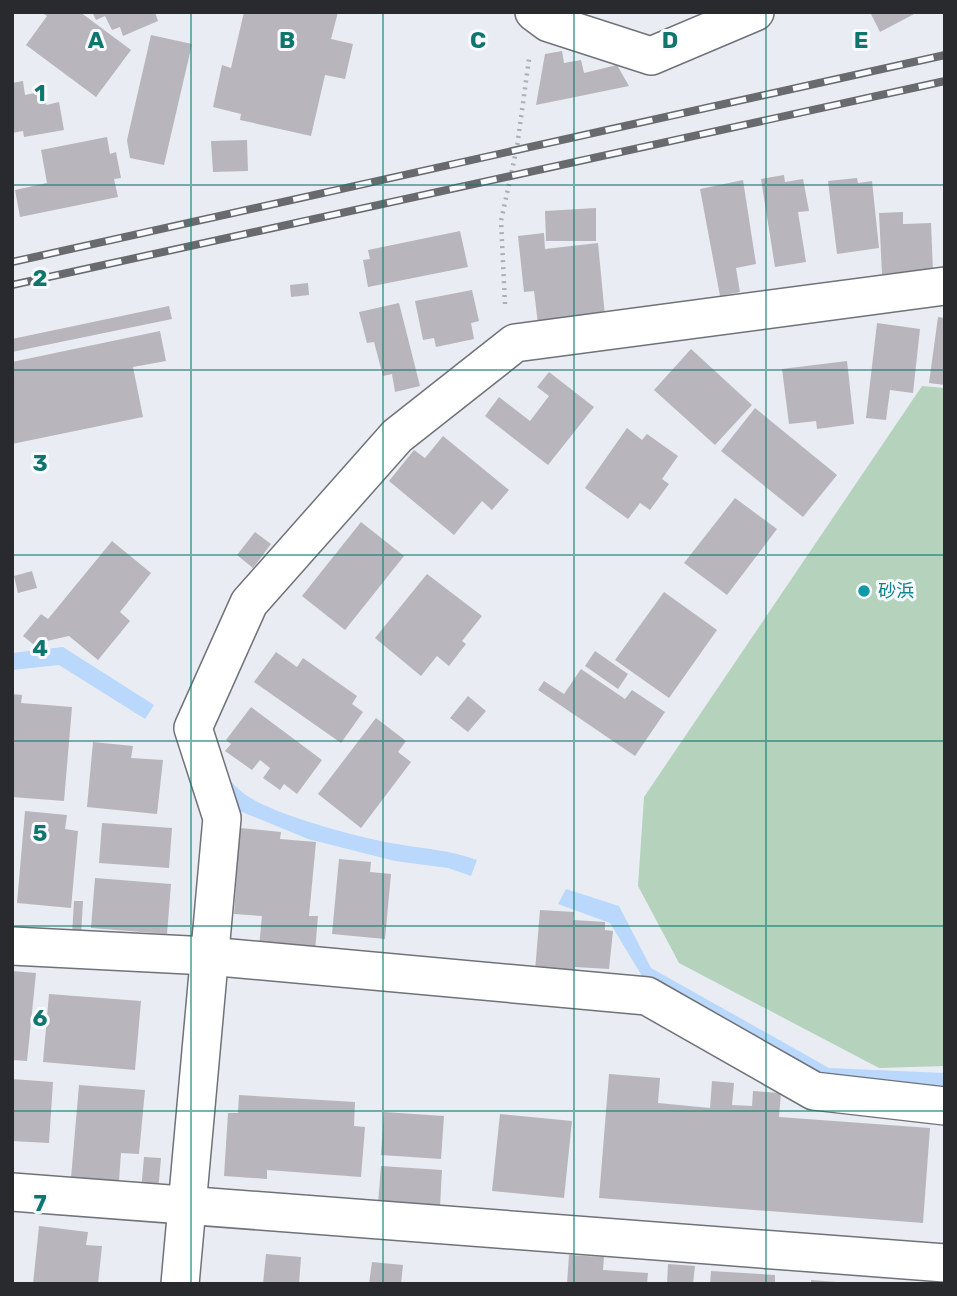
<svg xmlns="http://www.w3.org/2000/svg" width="957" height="1296" font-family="Rubik,'Noto Sans JP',sans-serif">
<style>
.green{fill:#b5d3bc}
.water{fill:#b9d8fc}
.building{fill:#b8b5bc}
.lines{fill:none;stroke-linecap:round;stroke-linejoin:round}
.minor-casing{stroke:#6f7278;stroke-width:40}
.path{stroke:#acafb4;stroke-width:4.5;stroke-dasharray:2 5;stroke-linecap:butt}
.minor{stroke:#fff;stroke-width:37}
.rail-casing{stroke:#686a6e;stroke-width:8}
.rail{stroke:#f8fafe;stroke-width:5;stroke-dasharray:16;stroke-linecap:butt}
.grid{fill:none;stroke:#0f766e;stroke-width:2;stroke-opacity:0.55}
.culture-dot{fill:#0f9aa8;stroke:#f8fafe;stroke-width:2.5}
.labels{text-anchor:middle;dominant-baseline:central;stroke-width:6;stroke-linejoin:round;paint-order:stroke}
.culture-label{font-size:18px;fill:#0d838f;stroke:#f8fafe;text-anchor:start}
.grid-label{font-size:23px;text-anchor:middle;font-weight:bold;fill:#0f766e;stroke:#f8fafe;stroke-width:6;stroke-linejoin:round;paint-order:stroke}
</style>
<rect width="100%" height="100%" fill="#e9edf3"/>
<polygon class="green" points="922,386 945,388 945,1066 879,1068 679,963 638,886 644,797"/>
<g class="water">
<polygon points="63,647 154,705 145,719 59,665 12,670 12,653"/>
<path d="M 209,758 C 220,769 231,783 243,793 C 272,815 361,838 397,844 C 425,849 450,850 477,860 L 471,876 L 448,868 L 395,861 L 308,839 L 235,809 Z"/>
<polygon points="566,889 619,906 651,968 829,1068 945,1073 945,1088 824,1083 642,976 610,923 558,904"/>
</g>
<g class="building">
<polygon points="41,12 80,12 131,50 96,97 26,45 47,16"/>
<polygon points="92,12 155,12 158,21 123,36 120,27 112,30 105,16 96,20"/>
<polygon points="244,12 338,12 331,39 353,44 345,79 325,75 311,136 240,120 241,114 213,107 222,65 231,68"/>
<polygon points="870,12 918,12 880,32"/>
<polygon points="151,35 192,44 164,165 130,158 127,140"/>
<polygon points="562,51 564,63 581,60 584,73 617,65 629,86 536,105 545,54"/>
<polygon points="23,81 25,95 44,91 46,105 59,102 64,130 24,137 23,131 12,133 12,83"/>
<polygon points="107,137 110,154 116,152 121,178 114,179 118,197 20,217 15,190 47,183 41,150"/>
<polygon points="247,140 248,171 213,172 211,141"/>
<polygon points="784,175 785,182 803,179 809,211 798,212 806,262 775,267 761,179"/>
<polygon points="857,178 858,183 872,181 879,248 837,254 828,181"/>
<polygon points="743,180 756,264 736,268 740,292 720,296 700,189"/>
<polygon points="596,208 596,241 546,241 545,211"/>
<polygon points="903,212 903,224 931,223 933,272 882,274 879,213"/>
<polygon points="460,231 468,267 368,287 363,260 370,259 368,250"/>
<polygon points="544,233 545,249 598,243 605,316 538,324 534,291 524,292 518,236"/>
<polygon points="308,283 309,295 291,297 290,285"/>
<polygon points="472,290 479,321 471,323 474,339 436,347 434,338 423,340 415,301"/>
<polygon points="399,303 420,386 395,392 392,374 383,376 374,342 367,343 359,312"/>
<polygon points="169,306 172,319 12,352 12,339"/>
<polygon points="938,317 945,318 945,385 929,383"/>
<polygon points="877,323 920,329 913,393 890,390 886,420 866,418"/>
<polygon points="160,331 166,361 133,367 143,417 12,444 12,362"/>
<polygon points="691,349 752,405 715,445 654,390"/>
<polygon points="847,361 854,424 817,429 816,421 789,424 782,369"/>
<polygon points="549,372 594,407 548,465 485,416 499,397 530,421 549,396 537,387"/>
<polygon points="755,408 837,475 803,517 721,451"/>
<polygon points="627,428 642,440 647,434 678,456 662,479 669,484 650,510 640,503 628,519 585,488"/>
<polygon points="443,436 509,490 492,510 482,501 454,535 389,481 414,450 425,458"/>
<polygon points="735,498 777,529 727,595 684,563"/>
<polygon points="361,522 404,556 345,630 302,596"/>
<polygon points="255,532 271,544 253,568 237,555"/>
<polygon points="112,541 151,573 120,612 130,621 98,660 69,636 33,644 23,636 41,614 48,619"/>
<polygon points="32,571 37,588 18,593 14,576"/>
<polygon points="427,574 482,616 462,641 466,644 449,666 437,656 421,676 375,638"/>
<polygon points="664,592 717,630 669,698 615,660"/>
<polygon points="595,651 628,674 618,689 585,666"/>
<polygon points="276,652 297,667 303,658 357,696 352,704 363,712 341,743 254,682"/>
<polygon points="581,669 625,699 632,690 665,712 635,756 538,690 544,681 564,694"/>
<polygon points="12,694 22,695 21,703 72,707 64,801 12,797"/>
<polygon points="468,696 486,711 468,732 450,718"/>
<polygon points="251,707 322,760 297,794 284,784 280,790 263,778 270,768 260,760 252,770 225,751 231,744 226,740"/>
<polygon points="376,718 406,741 398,752 411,762 361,828 318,794"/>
<polygon points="93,742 133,746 131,758 163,760 157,814 87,807"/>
<polygon points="25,811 67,815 65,829 78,831 71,908 17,903"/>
<polygon points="102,823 172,828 169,868 99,863"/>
<polygon points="240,828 281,832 280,839 316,842 309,916 318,916 315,951 259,947 262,916 234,914"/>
<polygon points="339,859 371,862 370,872 391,874 385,939 332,934"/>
<polygon points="95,878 171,884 167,934 91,928"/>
<polygon points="74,901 83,901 81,935 72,935"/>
<polygon points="540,910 574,912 573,920 605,922 605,930 613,931 609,969 575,967 574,974 535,971"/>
<polygon points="12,971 36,973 27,1061 12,1060"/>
<polygon points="49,994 141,1001 135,1070 43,1062"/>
<polygon points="609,1074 660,1078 658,1103 710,1108 712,1081 734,1083 732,1105 752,1106 753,1091 781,1093 779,1117 930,1128 923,1223 599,1198"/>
<polygon points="12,1079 53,1082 49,1143 12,1141"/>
<polygon points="79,1085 145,1090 139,1154 121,1153 119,1181 71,1178"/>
<polygon points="239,1095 355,1102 354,1126 365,1127 361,1177 267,1170 267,1179 224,1176 228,1113 238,1113"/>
<polygon points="384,1112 444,1116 441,1159 381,1155"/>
<polygon points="500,1114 572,1121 564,1198 492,1191"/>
<polygon points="144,1157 161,1158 158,1192 141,1191"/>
<polygon points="381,1166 442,1170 440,1207 378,1204"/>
<polygon points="39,1226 88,1232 86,1245 102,1246 98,1284 33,1284"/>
<polygon points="266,1254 301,1257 299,1284 263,1284"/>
<polygon points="569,1255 604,1257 603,1270 648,1273 647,1284 567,1284"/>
<polygon points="372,1262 403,1265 401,1284 369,1284"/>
<polygon points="668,1264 695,1266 693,1284 667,1284"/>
<polygon points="711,1271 775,1275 775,1284 710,1284"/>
<polygon points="811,1280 837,1282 837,1284 811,1284"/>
</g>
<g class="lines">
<defs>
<g id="minor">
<polyline points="534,12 549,23 651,56 755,12"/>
<polyline points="12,946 208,956 647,996 814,1091 945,1106"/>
<polyline points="12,1192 945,1263"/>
<polyline points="180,1284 222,818 193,728 249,603 397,436 515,343 945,286"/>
</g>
</defs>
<use href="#minor" class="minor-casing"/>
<polyline class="path" points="505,304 501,221 517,147 529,59"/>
<use href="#minor" class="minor"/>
<defs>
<g id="rail">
<polyline points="12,262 945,55"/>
<polyline points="12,285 945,81"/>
</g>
</defs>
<use href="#rail" class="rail-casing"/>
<use href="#rail" class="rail"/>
</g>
<path class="grid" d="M 191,12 L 191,1284M 383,12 L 383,1284M 574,12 L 574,1284M 766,12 L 766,1284M 12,185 L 945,185M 12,370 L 945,370M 12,555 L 945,555M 12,741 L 945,741M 12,926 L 945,926M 12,1111 L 945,1111"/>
<circle class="culture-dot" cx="864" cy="591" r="7"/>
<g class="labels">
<g class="culture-label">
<text x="878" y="591">砂浜</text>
</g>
</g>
<g class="grid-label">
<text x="96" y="48">A</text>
<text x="287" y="48">B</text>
<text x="478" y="48">C</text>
<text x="670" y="48">D</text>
<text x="861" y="48">E</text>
<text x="40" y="101">1</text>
<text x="40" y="286">2</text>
<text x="40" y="471">3</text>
<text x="40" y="656">4</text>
<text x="40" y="841">5</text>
<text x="40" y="1026">6</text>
<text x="40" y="1211">7</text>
</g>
<rect width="957" height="1296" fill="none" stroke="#292a2d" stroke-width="28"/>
</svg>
